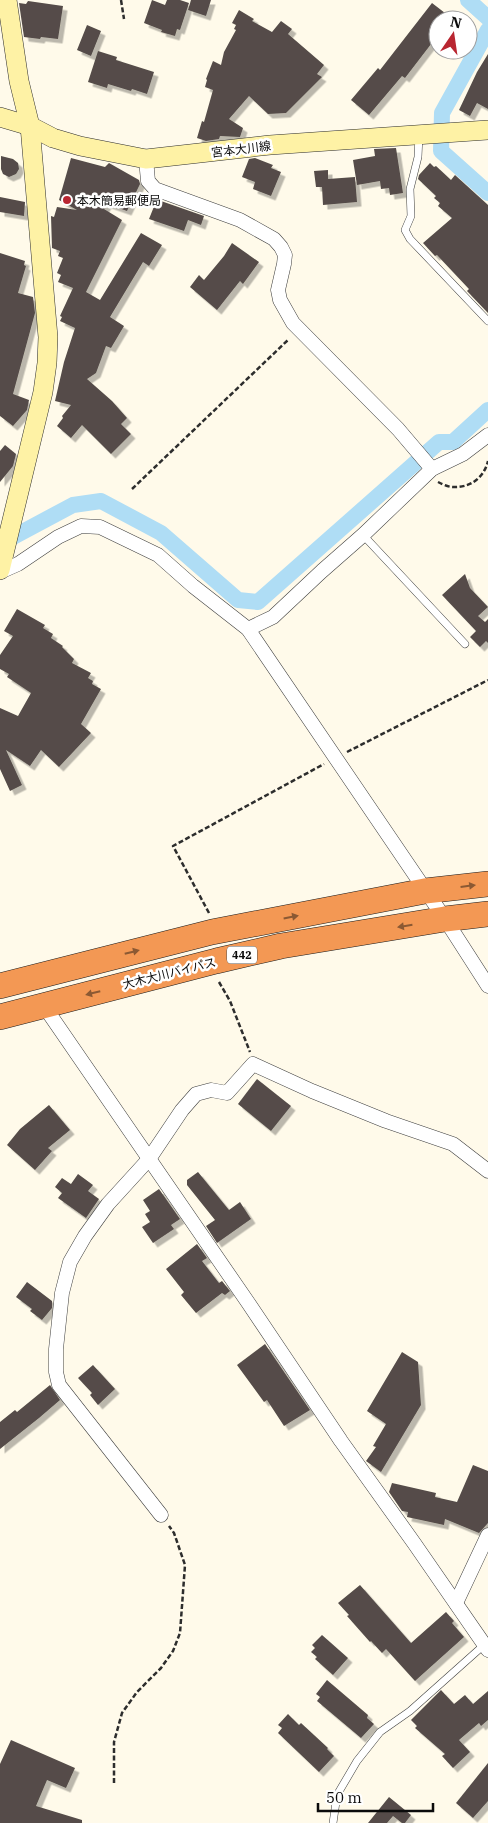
<svg xmlns="http://www.w3.org/2000/svg" width="488" height="1823" font-family="'IBM Plex Serif','Noto Sans JP',serif">
<style>
.lines{fill:none;stroke-linecap:round;stroke-linejoin:round}
.canal{stroke:#afddf5;stroke-width:16}
.building{fill:#544c48;filter:url(#shadow)}
.lane-casing{stroke:#3e3e3e;stroke-width:8}
.street-casing{stroke:#3e3e3e;stroke-width:15}
.secondary-casing{stroke:#2d2d2d;stroke-width:20}
.highway-casing{stroke:#1c1c1c;stroke-width:26}
.path{stroke:#2d2d2d;stroke-width:2.5;stroke-dasharray:5 2.5;stroke-linecap:butt}
.lane{stroke:#fff;stroke-width:7}
.street{stroke:#fff;stroke-width:14}
.secondary{stroke:#fef2a5;stroke-width:19}
.highway{stroke:#f39854;stroke-width:25}
.oneway{fill:#8b5933}
.poi-dot{fill:#b92631;stroke:#fff;stroke-width:2}
.labels{text-anchor:middle;dominant-baseline:central;stroke-width:5;stroke-linejoin:round;paint-order:stroke}
.shield{fill:#fff;stroke:#545454;stroke-width:1}
.shield-label{font-size:11px;font-weight:bold;fill:#0b0b0b}
.street-label{font-size:12px;fill:#0b0b0b;stroke:#fff}
.poi-label{font-size:12px;fill:#0b0b0b;stroke:#fff;text-anchor:start}
</style>
<defs>
<filter id="shadow"><feDropShadow dx="4.5" dy="4.5" stdDeviation="0" flood-color="#0004"/></filter>
</defs>
<rect width="100%" height="100%" fill="#fffaea"/>
<g class="lines">
<g class="canal">
<polyline points="468,0 488,18"/>
<polyline points="488,30 442,113 441,151 488,193"/>
<polyline points="0,544 73,505 101,501 161,533 238,600 258,602 439,442 453,442 488,410"/>
</g>
</g>
<g class="building">
<polygon points="152,0 165,5 167,0 180,0 189,3 180,30 177,29 175,36 161,32 162,30 144,23"/>
<polygon points="191,0 211,0 206,16 188,10"/>
<polygon points="28,1 63,6 58,39 41,37 40,39 24,37 19,3 26,4"/>
<polygon points="432,3 454,20 438,20 438,35 405,78 402,76 369,115 351,100 378,68 380,70"/>
<polygon points="239,10 254,19 252,21 272,32 281,21 292,29 288,34 324,65 317,74 322,77 286,113 268,114 249,96 229,119 243,128 240,137 220,136 219,139 206,141 197,138 202,121 204,122 213,90 205,87 207,80 206,79 213,61 221,65 224,52 236,30 234,29 236,25 232,23"/>
<polygon points="87,25 101,31 91,56 77,50"/>
<polygon points="98,51 117,57 116,60 154,72 147,94 132,89 131,91 108,84 107,88 88,82"/>
<polygon points="488,54 488,109 477,103 470,116 459,110 477,72"/>
<polygon points="396,148 403,193 390,195 389,188 381,189 380,181 357,185 353,160 375,156 374,149"/>
<polygon points="1,156 13,159 18,163 19,169 16,174 9,177 3,174 1,169"/>
<polygon points="71,158 105,167 109,163 139,180 140,184 127,211 107,204 104,209 122,220 86,292 100,300 141,233 162,245 149,266 143,262 110,317 124,326 111,348 106,346 96,373 87,379 112,401 127,418 121,424 131,434 111,454 82,425 71,438 57,426 63,418 62,416 71,405 55,401 64,362 75,328 60,321 62,317 60,316 73,288 58,282 61,275 57,273 63,258 58,256 60,251 52,248 51,216 54,217 57,207 77,210 59,200"/>
<polygon points="255,158 273,165 271,168 281,172 271,196 253,189 255,182 242,177 249,159"/>
<polygon points="430,163 434,167 436,166 451,180 455,175 488,205 488,313 467,291 469,289 437,255 435,256 423,243 452,218 438,206 440,203 434,198 436,196 418,179 419,175"/>
<polygon points="328,170 328,179 355,177 357,202 323,205 322,187 316,187 314,171"/>
<polygon points="0,197 25,202 24,216 0,212"/>
<polygon points="161,201 204,216 201,225 188,220 184,231 149,219 155,204 159,205"/>
<polygon points="232,243 259,262 243,284 240,281 217,310 190,287 199,275 204,280 224,256"/>
<polygon points="0,253 25,261 24,265 26,266 18,293 33,297 35,313 13,394 29,400 27,410 13,426 0,416"/>
<polygon points="5,445 16,454 13,466 0,482 0,451"/>
<polygon points="465,574 470,588 488,607 478,616 485,622 488,619 488,643 486,641 480,647 470,637 476,631 442,595"/>
<polygon points="17,609 45,625 43,628 53,634 51,638 63,646 62,647 74,659 72,663 91,673 88,678 93,681 92,684 101,689 81,724 91,733 59,767 41,750 30,766 6,750 22,785 10,791 0,769 0,708 18,716 31,693 7,677 9,674 0,669 0,655 13,636 4,631"/>
<polygon points="257,1079 291,1106 271,1131 238,1104"/>
<polygon points="49,1105 70,1130 48,1148 52,1151 35,1170 7,1145 20,1129"/>
<polygon points="198,1172 229,1210 240,1202 251,1219 217,1243 206,1226 215,1220 187,1185 187,1180"/>
<polygon points="78,1174 93,1185 88,1191 99,1199 86,1218 58,1198 62,1193 55,1187 62,1178 71,1184"/>
<polygon points="159,1189 180,1219 171,1225 174,1229 153,1243 142,1227 150,1222 145,1214 150,1211 143,1200"/>
<polygon points="197,1244 207,1258 202,1261 219,1283 222,1281 230,1291 225,1295 222,1293 196,1313 181,1295 184,1292 166,1269"/>
<polygon points="27,1282 52,1301 52,1308 42,1320 30,1311 32,1309 16,1297"/>
<polygon points="265,1344 310,1410 284,1426 267,1400 264,1402 237,1365"/>
<polygon points="402,1352 418,1362 421,1405 381,1472 366,1461 376,1447 373,1446 386,1424 367,1411"/>
<polygon points="93,1365 115,1389 98,1405 90,1395 92,1393 78,1378"/>
<polygon points="50,1385 60,1400 39,1418 0,1449 0,1422 15,1410 17,1412"/>
<polygon points="473,1465 488,1471 488,1523 479,1533 445,1519 444,1525 407,1517 408,1512 402,1511 389,1492 392,1483 436,1493 435,1497 457,1502"/>
<polygon points="360,1585 411,1643 446,1612 454,1621 452,1623 464,1637 415,1681 386,1649 382,1653 371,1641 370,1642 347,1616 349,1615 338,1603"/>
<polygon points="322,1635 348,1658 333,1675 315,1659 317,1657 311,1652 315,1648 312,1645"/>
<polygon points="327,1680 368,1715 367,1718 374,1724 361,1738 317,1701 320,1697 316,1694"/>
<polygon points="441,1690 454,1704 465,1695 473,1704 488,1691 488,1720 481,1726 479,1723 459,1740 470,1752 453,1768 442,1756 445,1754 415,1728 417,1726 411,1720"/>
<polygon points="288,1714 299,1725 301,1723 328,1748 327,1749 334,1756 319,1772 278,1733 282,1728 278,1725"/>
<polygon points="11,1740 75,1768 66,1788 47,1780 36,1806 82,1820 82,1823 0,1823 0,1764"/>
<polygon points="488,1763 488,1801 473,1818 456,1803"/>
<polygon points="389,1797 411,1815 405,1823 402,1823 393,1816 387,1823 368,1823"/>
</g>
<g class="lines">
<defs>
<g id="lane">
<polyline points="419,135 418,157 410,189 411,216 405,230 410,239 488,321"/>
<polyline points="363,535 465,644"/>
<polyline points="333,1823 337,1795 357,1761 380,1732 410,1711 484,1645"/>
</g>
<g id="street">
<polyline points="146,159 148,181 155,189 240,220 274,239 281,247 285,255 284,264 278,290 280,300 293,323 398,429 432,469"/>
<polyline points="0,572 18,564 58,537 81,526 100,527 158,555 193,586 248,629 445,919 488,986"/>
<polyline points="248,629 273,617 322,571 363,535 432,469 463,454 488,435"/>
<polyline points="44,1006 249,1304 341,1441 414,1543 488,1650"/>
<polyline points="161,1515 59,1385 56,1372 56,1349 62,1293 70,1262 85,1236 108,1204 149,1159 182,1110 196,1094 211,1090 227,1093 253,1064 312,1091 386,1121 453,1144 488,1171"/>
<polyline points="456,1603 488,1535"/>
</g>
<g id="secondary">
<polyline points="0,117 30,126 53,138 80,146 146,159 270,145 488,130"/>
<polyline points="0,570 43,392 47,363 48,337 30,126 19,81 7,0"/>
</g>
<g id="highway">
<polyline points="0,986 212,932 425,891 488,884"/>
<polyline points="0,1017 216,961 281,946 445,919 488,914"/>
</g>
</defs>
<use href="#lane" class="lane-casing"/>
<use href="#street" class="street-casing"/>
<use href="#secondary" class="secondary-casing"/>
<use href="#highway" class="highway-casing"/>
<g class="path">
<polyline points="121,0 124,19"/>
<path d="M 438,482 C 442,484 448,487 453,487 C 470,488 484,478 488,461"/>
<polyline points="132,489 289,339"/>
<polyline points="347,752 488,680"/>
<polyline points="209,913 173,846 324,764"/>
<polyline points="219,982 230,1001 250,1052"/>
<polyline points="114,1783 114,1742 122,1713 137,1692 161,1668 173,1651 180,1633 185,1565 174,1533 169,1526"/>
</g>
<use href="#lane" class="lane"/>
<use href="#street" class="street"/>
<use href="#secondary" class="secondary"/>
<use href="#highway" class="highway"/>
</g>
<defs><path id="oneway-solid" d="M-6-.8H1V-3.2L6.5 0L1 3.2V.8H-6Z" transform="scale(1.25)"/></defs>
<g class="oneway">
<use href="#oneway-solid" transform="translate(468 886) rotate(-7)"/>
<use href="#oneway-solid" transform="translate(291 917) rotate(-11)"/>
<use href="#oneway-solid" transform="translate(405 926) rotate(171)"/>
<use href="#oneway-solid" transform="translate(132 952) rotate(-14)"/>
<use href="#oneway-solid" transform="translate(93 993) rotate(166)"/>
</g>
<circle class="poi-dot" cx="67" cy="200" r="5"/>
<g class="labels">
<rect class="shield" x="227" y="946.5" width="30" height="17" rx="4"/>
<g class="shield-label">
<text x="242" y="955">442</text>
</g>
<g class="street-label">
<text transform="translate(241 149) rotate(-7)">宮本大川線</text>
<text transform="translate(169 973) rotate(-14)">大木大川バイパス</text>
</g>
<g class="poi-label">
<text x="77" y="200">本木簡易郵便局</text>
</g>
</g>
<g transform="translate(453 35) rotate(13)"><circle r="24" fill="#ffffff" stroke="#9d9d9d"/>
<path d="M0-4L9 19L0 12L-9 19Z" fill="#b92631"/>
<text y="-8" font-size="14" font-weight="bold" text-anchor="middle" fill="#0b0b0b">N</text>
</g>
<path d="M318 1803v8h115v-8" fill="none" stroke="#0b0b0b" stroke-width="2.5"/>
<text x="326" y="1803" font-size="15" fill="#0b0b0b" stroke="#ffffff" stroke-width="4" paint-order="stroke">50 m</text>
</svg>
